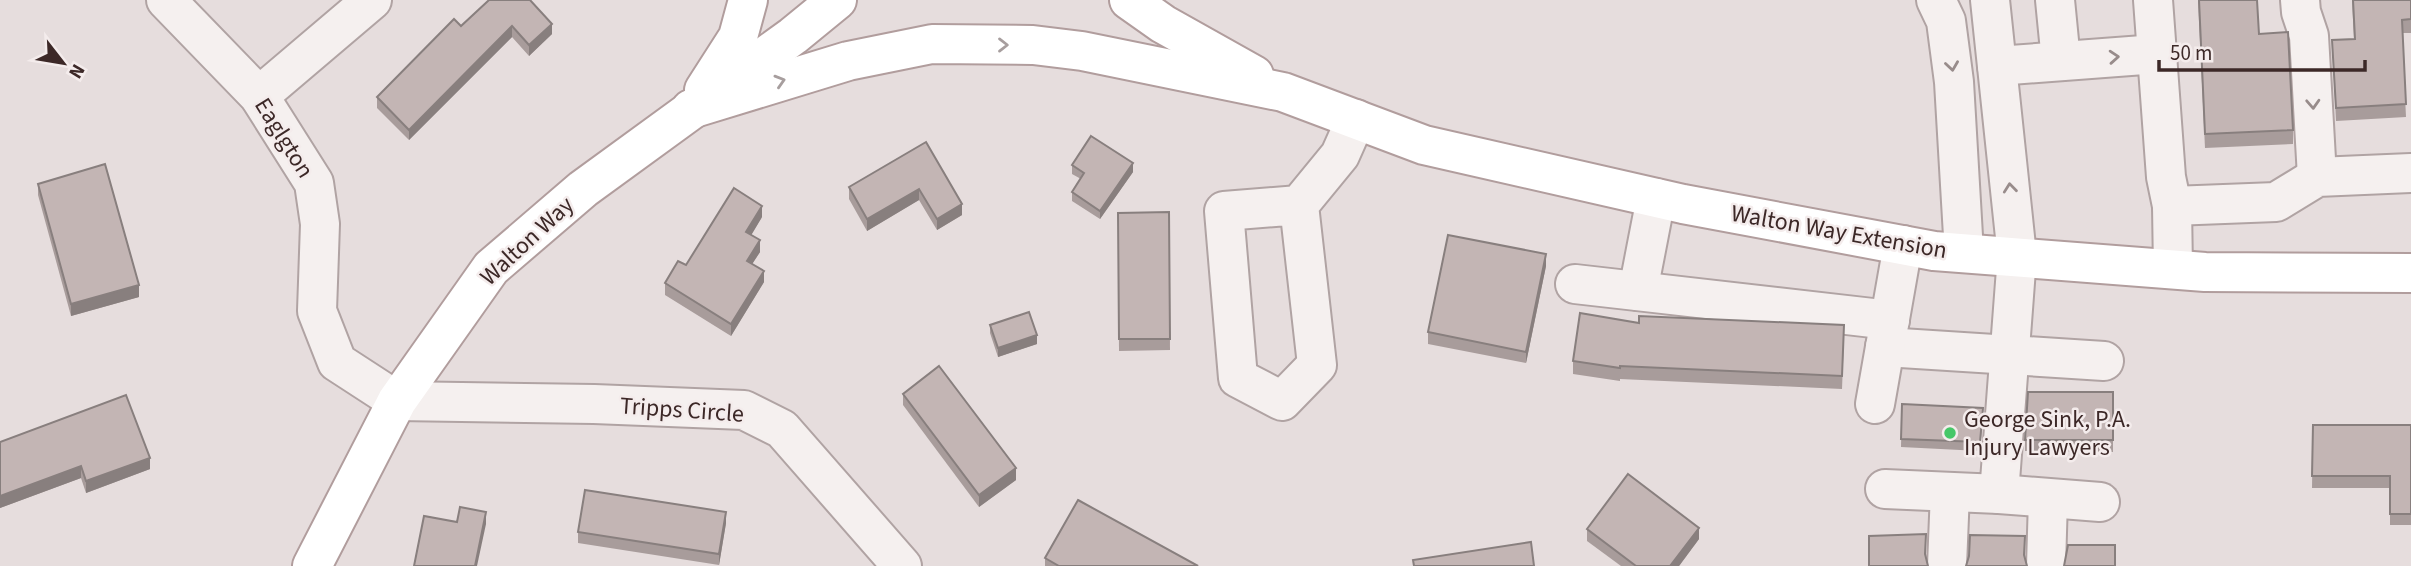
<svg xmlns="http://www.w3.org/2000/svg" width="2411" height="566" font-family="'Source Sans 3',sans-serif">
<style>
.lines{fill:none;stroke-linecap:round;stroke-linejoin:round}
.minor-casing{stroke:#b0a3a3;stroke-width:42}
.major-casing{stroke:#b19d9d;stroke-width:42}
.minor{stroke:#f5f0ef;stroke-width:38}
.major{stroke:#fff;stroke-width:38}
.wall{fill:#a89c9b}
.shaded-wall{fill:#887f7e}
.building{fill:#c3b5b4;stroke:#887f7e;stroke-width:2}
.oneway{stroke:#a79e9e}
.oneway2{stroke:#988c8b}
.poi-dot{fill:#46c768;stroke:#f4ecec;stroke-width:2.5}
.labels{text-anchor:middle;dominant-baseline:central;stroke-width:5;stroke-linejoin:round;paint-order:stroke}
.street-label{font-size:24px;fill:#3c2827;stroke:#f4ecec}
.poi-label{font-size:24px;fill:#3c2827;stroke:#f4ecec;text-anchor:start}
</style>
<rect width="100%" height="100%" fill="#e6dddd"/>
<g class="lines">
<defs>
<g id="minor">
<polyline points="166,0 259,96 314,183 320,224 317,311 337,362 397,401 594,404 744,410 782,429 902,566"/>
<polyline points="1936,0 1946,21 1954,82 1964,253"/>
<polyline points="2055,0 2061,61"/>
<polyline points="2153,0 2166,177 2172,206 2276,202 2317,177 2411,173"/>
<polyline points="2300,0 2301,12 2309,36 2317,177"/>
<polyline points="1997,66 2157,54"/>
<polyline points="259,96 372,0"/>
<polyline points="1299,205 1224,211 1238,378 1282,401 1317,365 1299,205 1340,155 1356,119"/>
<polyline points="2172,206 2173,269"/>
<polyline points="1575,284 1890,320"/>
<polyline points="1638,291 1656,198"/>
<polyline points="1885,347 2104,361"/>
<polyline points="1875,404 1903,245"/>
<polyline points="1885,489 1999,494 2017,256 1990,0"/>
<polyline points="1999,494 2100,502"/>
<polyline points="1947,566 1950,492"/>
<polyline points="2046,566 2048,499"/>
</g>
<g id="major">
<polyline points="1129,0 1163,24 1254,75"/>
<polyline points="704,90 738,37 748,0"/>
<polyline points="691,109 848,61 932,44 1033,45 1082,51 1283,92 1424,145 1683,204 1934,251 2205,272 2411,273"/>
<polyline points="312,566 397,401 491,268 583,189 793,36 837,0"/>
</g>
</defs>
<use href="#minor" class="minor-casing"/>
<use href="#major" class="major-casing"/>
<use href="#minor" class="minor"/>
<use href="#major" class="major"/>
</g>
<g class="wall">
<polygon points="489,0 552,34 529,56 512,37 409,140 377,108 377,97 461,26"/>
<polygon points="2198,0 2259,34 2293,130 2293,144 2205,148"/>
<polygon points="2352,0 2411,0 2411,33 2402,33 2406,117 2336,121 2332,40 2354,39"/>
<polygon points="926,142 962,215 937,230 919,200 867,231 849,199 849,187"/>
<polygon points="1072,165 1133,172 1100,219 1072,201 1072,192 1081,179 1072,174"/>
<polygon points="38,184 139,297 71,316 38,195"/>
<polygon points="1169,212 1170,350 1119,351 1118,213"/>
<polygon points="762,217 751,235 760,252 752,264 764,282 731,336 665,295 665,283"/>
<polygon points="1546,266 1526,363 1428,344 1428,332"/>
<polygon points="1639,323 1844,338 1842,389 1620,379 1620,381 1573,374 1573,361"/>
<polygon points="990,325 1037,344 998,357 990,333"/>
<polygon points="2113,392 2113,452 2025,451 2025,440"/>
<polygon points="903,394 1016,480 979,507 903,405"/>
<polygon points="1902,404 1983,416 1980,451 1901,447"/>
<polygon points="2313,425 2411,425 2411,525 2390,525 2390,488 2312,488"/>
<polygon points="0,442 150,469 86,493 81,478 0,508"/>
<polygon points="726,523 719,565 578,543 578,532"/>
<polygon points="1587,529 1699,539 1679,566 1621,566 1587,541"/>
<polygon points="1045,558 1198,566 1045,566"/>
</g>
<g class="shaded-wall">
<polygon points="552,24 552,34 529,56 529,45"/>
<polygon points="512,26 512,37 409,140 409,130"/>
<polygon points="1133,163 1133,172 1100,219 1100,211"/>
<polygon points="919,189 919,200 867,231 867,219"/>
<polygon points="962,204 962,215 937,230 937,219"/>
<polygon points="762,206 762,217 746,244 746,232"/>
<polygon points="760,240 760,252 747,272 747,261"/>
<polygon points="1546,254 1546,266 1526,363 1526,352"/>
<polygon points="764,271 764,282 731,336 731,324"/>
<polygon points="139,285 139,297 71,316 71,304"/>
<polygon points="1037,335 1037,344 998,357 998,348"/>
<polygon points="150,458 150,469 86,493 86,481"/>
<polygon points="81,466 81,478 0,508 0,496"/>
<polygon points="1016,468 1016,480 979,507 979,495"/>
<polygon points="486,512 486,524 477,566 475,566"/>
<polygon points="726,512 726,523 719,565 719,554"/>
<polygon points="1699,528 1699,539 1679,566 1670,566"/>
</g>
<g class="building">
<polygon points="489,0 530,0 552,24 529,45 512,26 409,130 377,97 454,19 461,26"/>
<polygon points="2199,0 2257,0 2259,34 2288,32 2293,130 2205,134"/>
<polygon points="2353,0 2411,0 2411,19 2402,20 2406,104 2336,108 2332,40 2355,39"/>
<polygon points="1091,136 1133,163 1100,211 1072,192 1084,173 1072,165"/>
<polygon points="926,142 962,204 937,219 919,189 867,219 849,187"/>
<polygon points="105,164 139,285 71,304 38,184"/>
<polygon points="734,188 762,206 746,232 760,240 747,261 764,271 731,324 665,283 678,261 686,265"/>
<polygon points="1169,212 1170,339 1119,339 1118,213"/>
<polygon points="1448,235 1546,254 1526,352 1428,332"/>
<polygon points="1029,312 1037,335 998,348 990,325"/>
<polygon points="1580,313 1639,323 1639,316 1844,325 1842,376 1620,366 1620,368 1573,361"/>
<polygon points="939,366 1016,468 979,495 903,394"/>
<polygon points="2028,392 2113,392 2113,440 2025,440"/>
<polygon points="126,395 150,458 86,481 81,466 0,496 0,442"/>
<polygon points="1902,404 1983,408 1980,442 1901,439"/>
<polygon points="2313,425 2411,425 2411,514 2390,514 2390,476 2312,476"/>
<polygon points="1628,474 1699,528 1670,566 1636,566 1587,529"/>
<polygon points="585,490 726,512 719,554 578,532"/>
<polygon points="1078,500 1198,566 1059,566 1045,558"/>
<polygon points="460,507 486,512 475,566 414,566 424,516 457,522"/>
<polygon points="1926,534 1925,554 1928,566 1869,566 1869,536"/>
<polygon points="1970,535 2025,536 2024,555 2027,566 1966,566 1969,556"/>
<polygon points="1531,542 1534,566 1414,566 1413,560"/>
<polygon points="2068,545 2115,545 2115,566 2064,566"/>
</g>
<defs><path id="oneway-chevron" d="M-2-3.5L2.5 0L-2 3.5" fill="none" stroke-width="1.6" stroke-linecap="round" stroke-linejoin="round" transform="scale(1.75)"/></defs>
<g class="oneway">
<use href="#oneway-chevron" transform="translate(1003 45)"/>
<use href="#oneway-chevron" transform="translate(780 81) rotate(-17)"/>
</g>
<g class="oneway2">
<use href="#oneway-chevron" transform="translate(2114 57) rotate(-4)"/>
<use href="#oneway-chevron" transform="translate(1952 66) rotate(82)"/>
<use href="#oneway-chevron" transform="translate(2313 104) rotate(87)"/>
<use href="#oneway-chevron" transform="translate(2010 188) rotate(-96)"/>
</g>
<circle class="poi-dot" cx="1950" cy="433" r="7"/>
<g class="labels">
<g class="street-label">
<text transform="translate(284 138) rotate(58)">Eaglgton</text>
<text transform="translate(1839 232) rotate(10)">Walton Way Extension</text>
<text transform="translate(527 241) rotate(-43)">Walton Way</text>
<text transform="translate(682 410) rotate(4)">Tripps Circle</text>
</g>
<g class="poi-label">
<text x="1964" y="419">George Sink, P.A.<tspan x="1964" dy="28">Injury Lawyers</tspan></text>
</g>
</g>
<g transform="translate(63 63) rotate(121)" stroke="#f4ecec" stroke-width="5" paint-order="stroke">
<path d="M0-5L12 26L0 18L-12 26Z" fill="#3c2827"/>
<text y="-10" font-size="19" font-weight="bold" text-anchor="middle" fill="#3c2827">N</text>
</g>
<path d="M2159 60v10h206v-10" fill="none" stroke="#3c2827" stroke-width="3.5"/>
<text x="2170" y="60" font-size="21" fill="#3c2827" stroke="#f4ecec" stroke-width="5" paint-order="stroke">50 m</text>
</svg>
